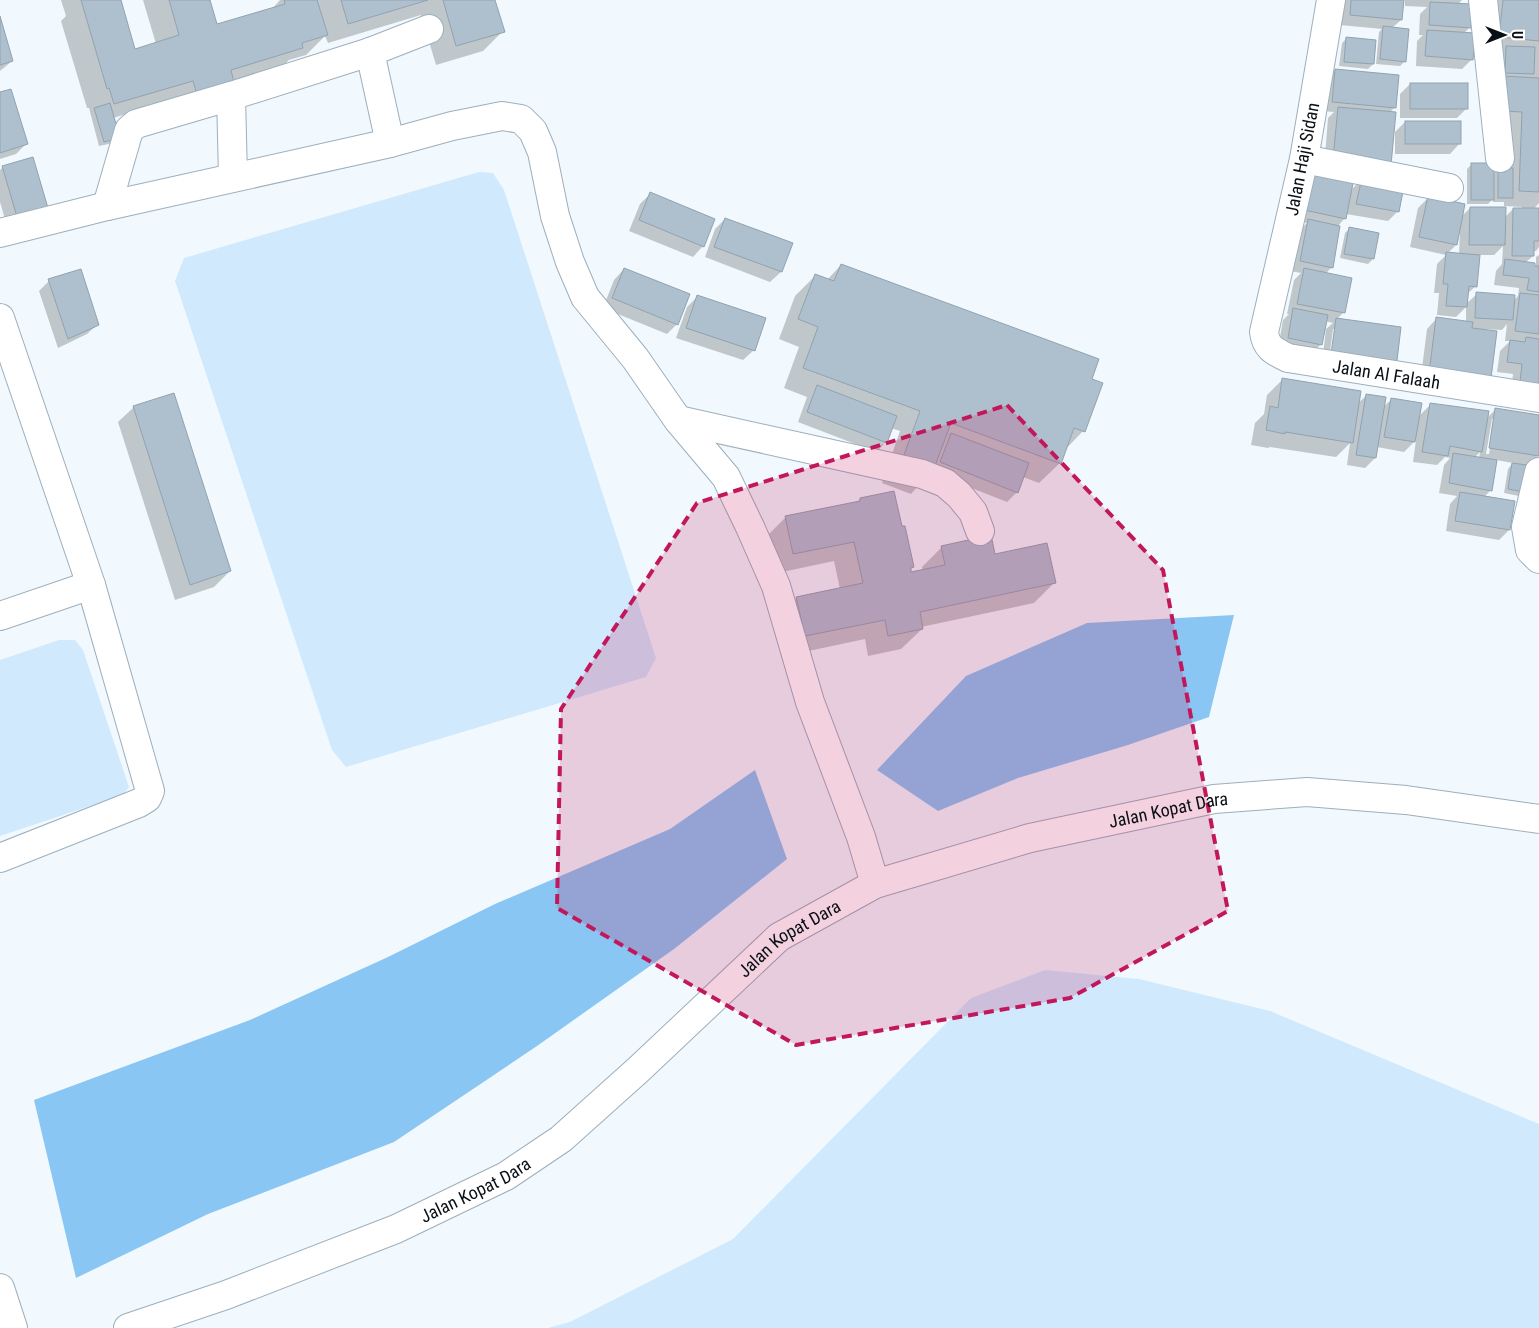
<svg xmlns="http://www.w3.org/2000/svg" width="1539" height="1328" font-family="'Roboto Condensed',sans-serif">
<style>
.green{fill:#d0e9fd}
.water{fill:#8ac6f3}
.shadow{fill:#0003;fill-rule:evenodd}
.building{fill:#aec0ce;stroke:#91a2af}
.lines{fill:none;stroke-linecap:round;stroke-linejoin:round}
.minor-casing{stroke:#9dafbc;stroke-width:30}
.minor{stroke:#fff;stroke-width:28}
.marked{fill:#c2185b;fill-opacity:0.2;stroke:#c2185b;stroke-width:4;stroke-dasharray:10 6;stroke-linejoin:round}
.labels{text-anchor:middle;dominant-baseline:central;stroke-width:5;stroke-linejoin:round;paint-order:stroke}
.street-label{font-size:18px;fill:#090f14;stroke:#fff}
</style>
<rect width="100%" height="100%" fill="#f1f9fe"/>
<g class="green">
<polygon points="479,172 493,173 504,190 656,658 646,677 346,767 332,750 175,281 184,258"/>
<polygon points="59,640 75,640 83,650 129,787 123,795 0,836 0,660"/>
<polygon points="1045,970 1139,979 1270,1011 1539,1124 1539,1328 548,1328 570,1322 733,1239 971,998"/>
</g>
<g class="water">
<polygon points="1234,615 1209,717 1128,745 1018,778 938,811 877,770 966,676 1087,623"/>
<polygon points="755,770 787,859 674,949 537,1046 394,1142 208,1214 76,1278 34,1100 250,1020 388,957 495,904 670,829"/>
</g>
<g class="shadow">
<polygon points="61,0 120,0 134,50 156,44 143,0 209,0 217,26 271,10 280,0 494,0 503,31 483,51 436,65 421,15 328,43 325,36 306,55 289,60 281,68 113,118 113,143 99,146 89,108 87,108 61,21 66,16"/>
<polygon points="1343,0 1403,0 1401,20 1392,28 1405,61 1400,66 1376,64 1379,32 1382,29 1340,25"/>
<polygon points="1405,0 1462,0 1457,5 1470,27 1464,33 1472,59 1462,69 1416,66 1417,41 1423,35 1419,35 1420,14 1427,7 1405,6"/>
<path d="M 1489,0 L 1539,0 L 1539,203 L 1533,210 L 1539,210 L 1539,247 L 1536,251 L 1533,251 L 1533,256 L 1525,263 L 1536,267 L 1536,257 L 1539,255 L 1539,395 L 1511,392 L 1513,374 L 1497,372 L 1500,351 L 1510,341 L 1505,341 L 1507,324 L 1502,330 L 1484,329 L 1484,331 L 1420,384 L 1427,329 L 1437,318 L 1466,322 L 1466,307 L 1456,317 L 1437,315 L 1439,293 L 1434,293 L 1437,264 L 1446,255 L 1410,247 L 1418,208 L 1428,198 L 1461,217 L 1470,208 L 1504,208 L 1504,202 L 1493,202 L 1493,199 L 1488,204 L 1467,204 L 1467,169 L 1472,164 L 1493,174 L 1498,169 ZM 1504,206 L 1522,207 L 1522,209 L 1513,209 L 1504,218 ZM 1458,231 L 1460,231 L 1459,255 L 1447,254 L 1456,245 ZM 1503,246 L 1502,264 L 1496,271 L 1494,285 L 1519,288 L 1518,296 L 1513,301 L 1477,294 L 1466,304 L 1467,294 L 1476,286 L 1478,255 L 1494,255 Z"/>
<polygon points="0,20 12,61 0,71"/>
<polygon points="1346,39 1373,64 1368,69 1339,66 1342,43"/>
<path d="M 1335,70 L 1395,107 L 1389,113 L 1348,171 L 1350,191 L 1362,179 L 1398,211 L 1388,221 L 1346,214 L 1345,218 L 1337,227 L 1332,267 L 1325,274 L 1343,313 L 1337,319 L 1385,379 L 1321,371 L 1326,329 L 1333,323 L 1325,321 L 1321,344 L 1311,355 L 1278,348 L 1283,320 L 1289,314 L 1287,314 L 1294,280 L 1301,273 L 1290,271 L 1298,231 L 1307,223 L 1295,220 L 1324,169 L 1328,118 L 1334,112 L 1322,111 L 1325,80 ZM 1333,329 L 1336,329 L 1331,367 L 1328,367 Z"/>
<polygon points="1410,84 1467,108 1457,118 1400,118 1400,94"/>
<polygon points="0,93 26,144 16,154 0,159"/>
<polygon points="1405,122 1460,143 1450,154 1395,154 1395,132"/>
<polygon points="3,167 46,207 7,226 0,202 0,170"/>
<polygon points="650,194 703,246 693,257 629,231 640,204"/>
<polygon points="725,219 791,244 781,272 770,282 705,257 715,229"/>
<polygon points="1350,228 1378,234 1373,259 1368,264 1340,258 1345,233"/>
<polygon points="841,265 1101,383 1083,431 1064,451 1060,463 1039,483 1023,477 1017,492 1007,502 931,472 911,494 882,483 900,431 891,428 886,442 876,452 798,422 807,397 784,388 799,347 779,339 795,296 815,276 827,280"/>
<polygon points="624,269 677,324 667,334 603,308 614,280"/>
<polygon points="49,281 98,324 87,334 58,348 39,291"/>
<polygon points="697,297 754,350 743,360 676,338 687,307"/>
<path d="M 1283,379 L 1357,404 L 1367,395 L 1383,407 L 1391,400 L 1418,417 L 1431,404 L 1486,419 L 1496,409 L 1539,416 L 1539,455 L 1528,466 L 1524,497 L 1504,493 L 1508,469 L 1513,463 L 1496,460 L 1491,490 L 1484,497 L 1509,530 L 1499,540 L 1446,531 L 1450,504 L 1457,496 L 1439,493 L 1444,465 L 1450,458 L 1445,457 L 1437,465 L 1413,462 L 1416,440 L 1404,452 L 1377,447 L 1375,458 L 1365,468 L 1347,465 L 1350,443 L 1336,457 L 1270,447 L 1268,448 L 1251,445 L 1255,423 L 1264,414 L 1267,395 ZM 1492,419 L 1495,419 L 1489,454 L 1486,454 ZM 1480,452 L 1479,458 L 1474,458 Z"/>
<polygon points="134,407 230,571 214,587 175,600 118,422"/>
<polygon points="860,499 901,528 912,567 910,570 911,573 923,571 922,567 942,547 994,556 1054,583 1034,603 921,627 922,629 901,649 868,656 865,639 785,656 777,618 797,598 840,589 834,561 773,574 765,538 786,517 857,503"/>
</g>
<g class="building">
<polygon points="81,0 121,0 135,49 179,35 169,0 210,0 217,24 285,4 284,0 317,0 328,35 302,43 303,48 231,70 235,87 198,98 193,81 114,104 109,88 107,89"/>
<polygon points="341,0 428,0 348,24"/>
<polygon points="443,0 495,0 505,32 456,46"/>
<polygon points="1351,0 1404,0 1402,20 1350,15"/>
<polygon points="1503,0 1539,0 1539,41 1499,37"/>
<polygon points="1430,2 1472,4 1471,28 1429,25"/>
<polygon points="0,16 13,61 0,65"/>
<polygon points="1383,26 1409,29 1406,62 1380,59"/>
<polygon points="1427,30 1475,33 1473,60 1425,56"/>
<polygon points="1346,37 1376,40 1374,64 1344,62"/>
<polygon points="1506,46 1535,47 1534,74 1505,73"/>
<polygon points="1335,69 1399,75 1396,108 1332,102"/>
<polygon points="1503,76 1539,78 1539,192 1519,191 1522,112 1502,111"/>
<rect x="1410" y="83" width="58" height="26"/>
<polygon points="11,89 28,144 0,153 0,92"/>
<polygon points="110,103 120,138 104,142 94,108"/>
<polygon points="1338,107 1396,112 1391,165 1333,159"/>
<rect x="1405" y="121" width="56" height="23"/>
<polygon points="33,157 48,208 17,217 2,166"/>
<rect x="1471" y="163" width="23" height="37"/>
<polygon points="1313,165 1355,173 1346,219 1304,210"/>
<rect x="1498" y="168" width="15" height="30"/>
<polygon points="1362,178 1404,186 1399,212 1356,204"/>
<polygon points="650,192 715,219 704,247 639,220"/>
<polygon points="1428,196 1465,204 1457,245 1419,237"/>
<polygon points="1470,207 1506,207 1505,245 1469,245"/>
<polygon points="1513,208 1539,208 1539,241 1534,241 1534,256 1512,256"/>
<polygon points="725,218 793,243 782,272 714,247"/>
<polygon points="1308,219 1340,226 1333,268 1300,261"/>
<polygon points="1349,227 1379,233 1374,259 1344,254"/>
<polygon points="1446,252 1480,255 1477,287 1469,286 1467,307 1446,306 1448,284 1443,284"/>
<polygon points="1505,259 1535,263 1535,266 1539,266 1539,292 1527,290 1529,278 1503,275"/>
<polygon points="841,264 1099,359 1092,379 1103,383 1085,432 1074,428 1061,464 951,423 932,474 901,463 920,411 803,368 818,327 798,319 815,274 834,281"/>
<polygon points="624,268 690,294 678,325 612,298"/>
<polygon points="1304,268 1352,278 1345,313 1297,304"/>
<polygon points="81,269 99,325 68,339 48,279"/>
<polygon points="1476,292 1515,295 1513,320 1475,318"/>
<polygon points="1520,293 1539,295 1539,334 1515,331"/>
<polygon points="697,295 766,318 755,351 686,328"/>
<polygon points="1293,308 1328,315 1322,345 1288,338"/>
<polygon points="1436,317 1473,322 1472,328 1497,331 1491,378 1429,374"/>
<polygon points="1336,318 1401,327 1396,369 1330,361"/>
<polygon points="1526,337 1539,339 1539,384 1520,382 1522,364 1507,362 1510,340 1525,342"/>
<polygon points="1282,378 1361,391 1353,443 1285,432 1285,434 1266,430 1270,406 1278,408"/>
<polygon points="817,385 897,416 887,443 807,412"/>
<polygon points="174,393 231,571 190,585 133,406"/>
<polygon points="1366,394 1386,397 1376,458 1356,455"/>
<polygon points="1391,398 1422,403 1415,442 1384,437"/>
<polygon points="1430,403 1489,411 1482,452 1450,446 1448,456 1422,452"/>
<polygon points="1495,408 1539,415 1539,456 1489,448"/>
<polygon points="951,433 1029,463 1018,493 940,462"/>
<polygon points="1453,453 1497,460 1492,491 1449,483"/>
<polygon points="1512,463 1535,466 1530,493 1508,489"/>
<polygon points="894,491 902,526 905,526 914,567 911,568 911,572 945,565 941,546 991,535 995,554 1047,543 1056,583 920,612 923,629 888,636 885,620 805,636 796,597 863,583 854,542 793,554 785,516 860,501 860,498"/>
<polygon points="1460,492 1515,501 1510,530 1455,521"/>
</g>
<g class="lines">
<defs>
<g id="minor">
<path id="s1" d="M 1331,0 L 1304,159 L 1264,332 C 1266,348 1274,351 1288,358 L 1539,398"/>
<polyline points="1483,0 1500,158"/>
<polyline points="370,52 390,143"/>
<polyline points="1304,159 1449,188"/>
<polyline points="233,177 231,96 370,52 429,29"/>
<polyline points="107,206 129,130 136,124 231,96"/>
<polyline points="0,233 107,206 390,143 452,126 502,116 521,119 533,131 542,152 555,216 570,262 585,297 635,358 678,420 726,477 750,527 776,586 810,702 861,837 875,884"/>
<polyline points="0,318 91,585 150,791 147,798 139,803 0,858"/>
<polyline points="678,420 922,474 945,483 959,495 973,512 980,531"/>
<polyline points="1539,472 1526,527 1530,550 1539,559"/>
<polyline points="0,616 91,585"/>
<polyline points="0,1288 13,1328"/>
<path id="s2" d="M 128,1328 L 226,1295 L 396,1229 L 506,1176 L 561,1139 L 638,1070 L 779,937 L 875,884 L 1030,838 L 1214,799 L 1307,792 L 1406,800 L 1539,819"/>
</g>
</defs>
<use href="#minor" class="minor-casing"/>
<use href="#minor" class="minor"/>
</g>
<path class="marked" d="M 1007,405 L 1163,570 L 1228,911 L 1070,998 L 796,1045 L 557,908 L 561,709 L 697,503 Z"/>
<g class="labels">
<g class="street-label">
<text transform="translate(1302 159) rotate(-79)">Jalan Haji Sidan</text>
<text stroke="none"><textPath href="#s1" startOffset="476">Jalan Al Falaah</textPath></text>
<text stroke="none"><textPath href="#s2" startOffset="1184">Jalan Kopat Dara</textPath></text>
<text stroke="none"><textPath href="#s2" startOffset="779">Jalan Kopat Dara</textPath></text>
<text stroke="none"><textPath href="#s2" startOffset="374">Jalan Kopat Dara</textPath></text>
</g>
</g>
<g transform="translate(1504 35) rotate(90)" stroke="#ffffff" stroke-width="4" paint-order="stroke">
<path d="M0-4L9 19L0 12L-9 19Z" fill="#090f14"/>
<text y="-8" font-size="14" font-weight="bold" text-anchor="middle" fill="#090f14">U</text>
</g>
</svg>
